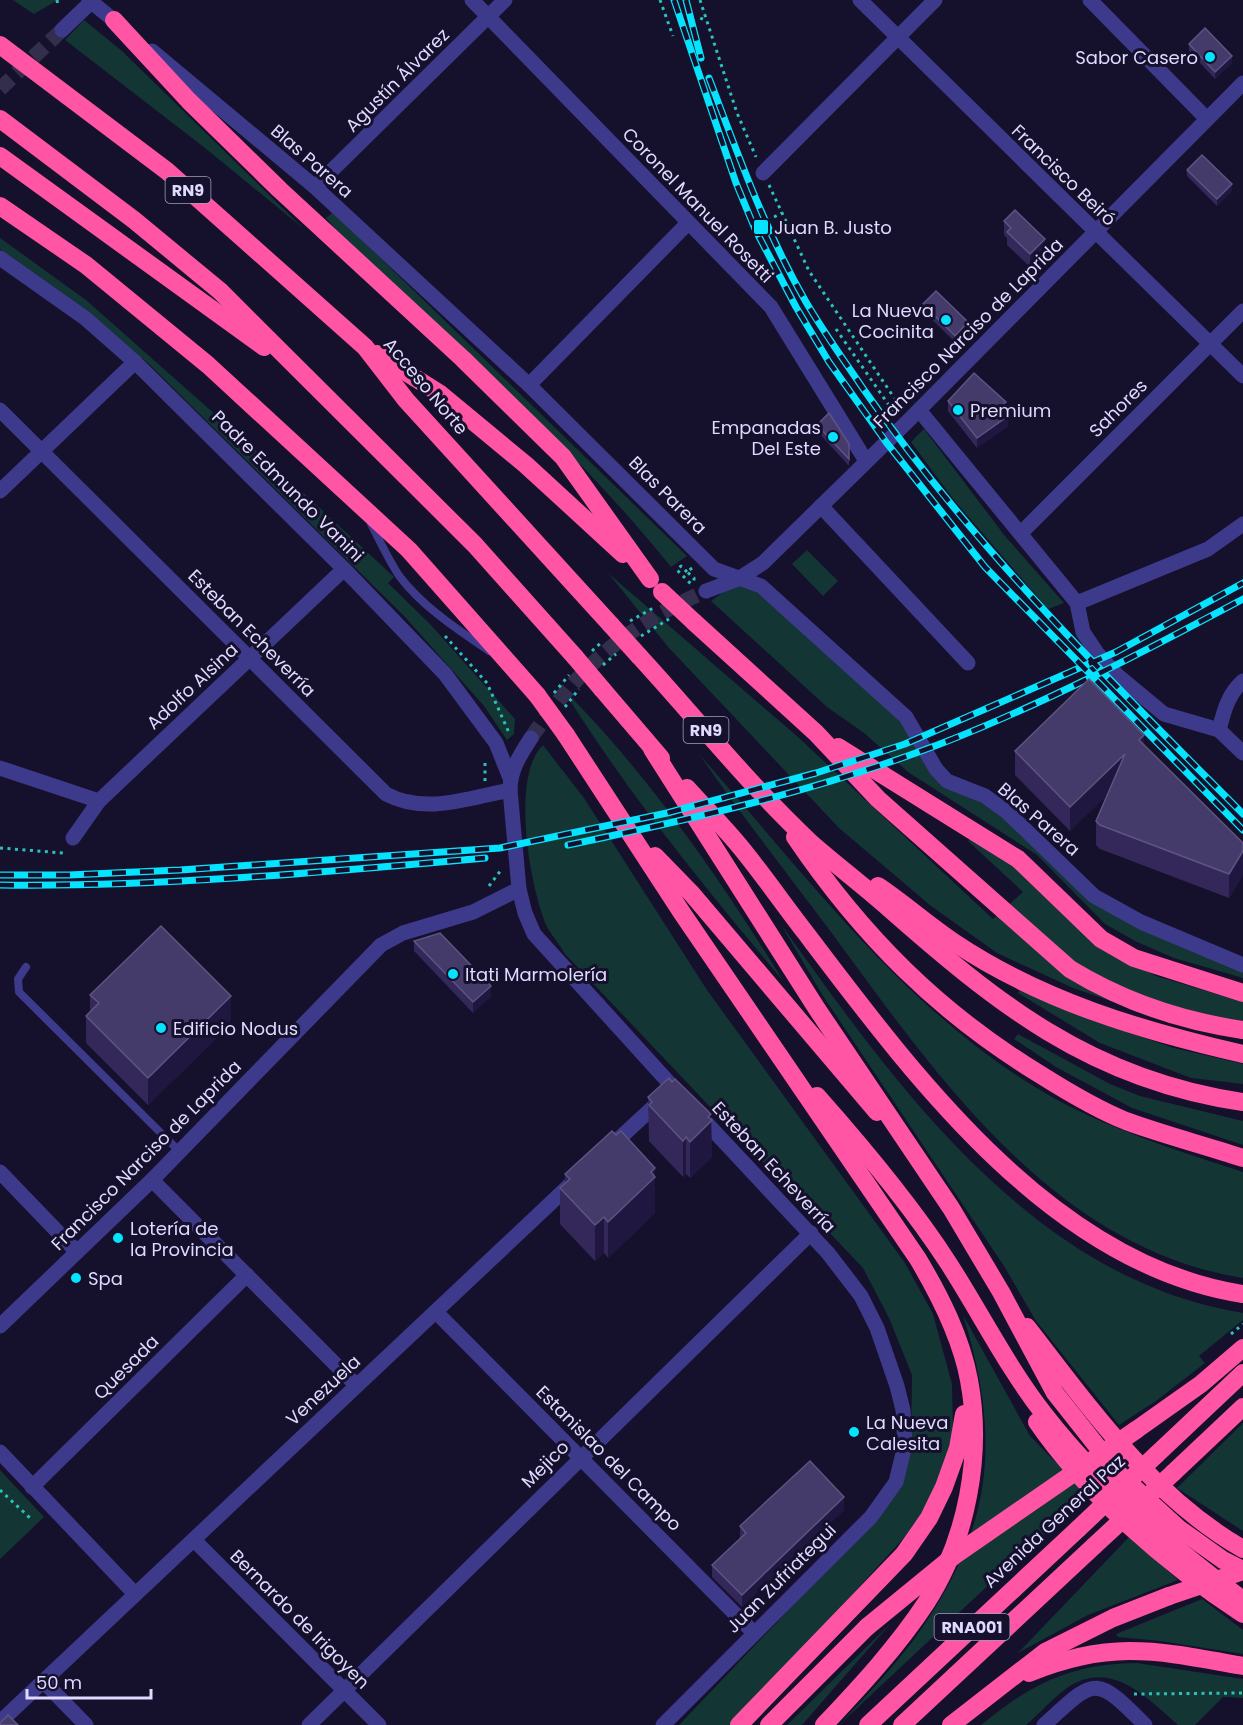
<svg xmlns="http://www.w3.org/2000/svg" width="1243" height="1725" font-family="Poppins,sans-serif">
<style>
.green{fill:#133534}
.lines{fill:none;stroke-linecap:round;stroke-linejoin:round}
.tertiary-tunnel{stroke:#332e4b;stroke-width:15;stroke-dasharray:15 8;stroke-linecap:butt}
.path{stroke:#2cc1b9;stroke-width:3;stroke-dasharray:3 4.5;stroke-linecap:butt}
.service{stroke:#3e3a8b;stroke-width:8}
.minor{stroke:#3e3a8b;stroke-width:15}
.tertiary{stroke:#3e3a8b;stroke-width:15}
.motorway{stroke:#ff55a4;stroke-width:18}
.rail-casing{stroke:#06e3ff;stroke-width:7}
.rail{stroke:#15102b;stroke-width:4.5;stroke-dasharray:14;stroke-linecap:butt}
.motorway-bridge{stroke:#ff55a4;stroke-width:18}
.wall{fill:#332859}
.shaded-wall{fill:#1f173f}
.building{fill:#453b6b;stroke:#5e5482;stroke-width:1.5}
.poi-dot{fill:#06e3ff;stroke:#15102b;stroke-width:2}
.labels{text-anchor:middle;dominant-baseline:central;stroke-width:6;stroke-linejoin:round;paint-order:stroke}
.shield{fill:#15102b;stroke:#a29dbf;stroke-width:1.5}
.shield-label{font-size:16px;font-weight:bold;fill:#dfdaff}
.poi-label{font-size:18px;fill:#dfdaff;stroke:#15102b;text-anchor:start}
.street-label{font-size:18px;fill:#dfdaff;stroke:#15102b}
</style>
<rect width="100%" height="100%" fill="#15102b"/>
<g class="green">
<polygon points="13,0 58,0 34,14"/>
<polygon points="84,20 122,51 304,229 205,148 65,40"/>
<path d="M 333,212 L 687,556 L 671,567 C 575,448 459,345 347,242 L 326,218 Z"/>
<polygon points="0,238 86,300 294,484 394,577 388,583 430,624 515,719 514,734 507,740 484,706 405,617 150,365 87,310 0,249"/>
<polygon points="924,429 1005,536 1064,603 1048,609 954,500 911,442"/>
<polygon points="807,550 838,581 823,596 792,564"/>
<polygon points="608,573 798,737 993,919 1023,892 968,841 972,838 1010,862 1098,945 1156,976 1243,1002 1243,1037 1189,1028 1073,988 997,953 931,906 839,828 669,648"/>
<polygon points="736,583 755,591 904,721 963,794 999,811 1096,903 1243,971 1243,978 1174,958 1137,942 1105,924 1037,855 908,772 864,733 827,707 711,601"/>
<path d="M 573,699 C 656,785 721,881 784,982 C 708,891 635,803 571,702 Z"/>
<path d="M 543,745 L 584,798 L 707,990 L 905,1263 L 933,1314 L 952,1384 L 953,1430 L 946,1468 L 923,1517 L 733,1725 L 679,1725 L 885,1509 L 911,1449 L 912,1375 L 889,1318 L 863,1268 L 565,954 C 560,945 552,936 547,927 C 530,889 510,776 543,745 Z"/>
<path d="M 699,754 C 809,878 912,1021 1061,1102 C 1118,1132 1182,1152 1243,1172 L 1243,1278 C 1054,1248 936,1075 831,932 C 787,873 741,815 699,754 Z"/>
<path d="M 780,923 C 895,1084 1032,1279 1243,1313 L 1243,1320 L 1199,1356 L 1205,1363 L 1156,1401 L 1119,1425 L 1036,1321 L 1004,1266 L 823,996 Z"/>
<polygon points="1022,987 1091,1020 1174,1048 1243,1064 1243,1084 1191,1078 1100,1043 1018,993"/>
<polygon points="1018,1034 1110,1084 1140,1096 1243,1121 1243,1145 1132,1108 1056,1067 1014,1039"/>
<path d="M 963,1315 L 1030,1436 L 1089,1496 L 1011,1564 L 839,1725 C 864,1698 890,1671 912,1642 C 992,1533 1003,1443 963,1315 Z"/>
<polygon points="1243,1423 1243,1531 1177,1488"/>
<polygon points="0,1470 44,1517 0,1559"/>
<polygon points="1130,1536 1178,1580 1088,1615 1018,1653"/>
<polygon points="1202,1599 1243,1630 1243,1654 1160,1641 1118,1637 1116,1634"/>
<polygon points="891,1623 802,1725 787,1725"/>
<path d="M 1137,1663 L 1243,1679 L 1243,1698 L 1223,1697 L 1195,1725 L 1178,1725 C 1147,1698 1111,1658 1067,1688 C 1053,1698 1040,1713 1026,1725 L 981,1725 C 1032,1683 1071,1664 1137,1663 Z"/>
</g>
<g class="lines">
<g class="tertiary-tunnel">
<polyline points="0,89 62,30"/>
<path d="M 531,738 C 580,666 627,626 706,591"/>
</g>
<g class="path">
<polyline points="57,0 58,6"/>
<polyline points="660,0 673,36"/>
<polyline points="700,0 737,113 756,157"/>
<polyline points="701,20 704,13"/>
<polyline points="769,185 809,271 901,408"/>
<polyline points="774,217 782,213"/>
<polyline points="836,329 895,414"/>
<polyline points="692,568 687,572 694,578 694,582"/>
<polyline points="687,572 681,566 677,570 693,586"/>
<polyline points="630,621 655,607"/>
<polyline points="445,636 487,683 510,735"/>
<polyline points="641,636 669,619"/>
<polyline points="592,651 603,641"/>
<polyline points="603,665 616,654"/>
<polyline points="554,693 569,675"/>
<polyline points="565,707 579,689"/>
<polyline points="485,781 485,761"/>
<polyline points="0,848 63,853 65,850"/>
<polyline points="489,886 501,870"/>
<polyline points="1231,1334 1243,1324"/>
<polyline points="0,1490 30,1518"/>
<polyline points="1134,1694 1243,1693"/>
</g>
<g class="service">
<path d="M 371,524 C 380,541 389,561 400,577 C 424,608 457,629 489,651"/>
<polyline points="26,967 18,979 19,992 180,1152"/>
</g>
<g class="minor">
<polyline points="472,0 771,307 866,461"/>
<polyline points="860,0 1243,376"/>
<polyline points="1090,0 1207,119"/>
<polyline points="763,173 935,0"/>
<polyline points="315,187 505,0"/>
<polyline points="529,385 688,223"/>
<path d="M 0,410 L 386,794 C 425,815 468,798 510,790"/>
<polyline points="0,491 135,362"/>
<polyline points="821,506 968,663"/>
<polyline points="1021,533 1243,311"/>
<polyline points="1077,603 1208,549 1243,524"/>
<path d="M 1219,730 C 1224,711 1228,694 1243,681"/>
<polyline points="0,768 99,801"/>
<polyline points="73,838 99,801 344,569"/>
<polyline points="609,1148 662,1099"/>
<polyline points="0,1172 77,1252"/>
<polyline points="152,1180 356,1385"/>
<polyline points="436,1312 753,1632"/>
<polyline points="0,1452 135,1594"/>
<polyline points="32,1487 247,1275"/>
<polyline points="194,1540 379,1725"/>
<polyline points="44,1682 86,1725"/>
<polyline points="0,1722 574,1181"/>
<polyline points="309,1725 811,1233"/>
<path d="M 1044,1725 C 1095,1679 1094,1673 1145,1725"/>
</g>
<g class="tertiary">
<polyline points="89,0 122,27"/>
<polyline points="62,30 91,2"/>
<polyline points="152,51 315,187 529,385 714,569 761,586 906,717 936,769 947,781 985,796 1007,812 1094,896 1141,922 1243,965"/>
<polyline points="0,258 85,318 135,362 344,569 445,674 496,743 510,778"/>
<polyline points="919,410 1077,603 1083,632 1097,653 1117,675 1164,714 1219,730 1243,753"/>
<polyline points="706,591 738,579 763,563 909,420 1243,83"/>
<path d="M 531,738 C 520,755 510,770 510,790 L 519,889 L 525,913 L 534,934 L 681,1096"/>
<polyline points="0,1326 152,1180 381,945 403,933 473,912 519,889"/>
<polyline points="663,1725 871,1517 896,1482 905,1445 903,1410 897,1386 877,1328 861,1296 828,1253 699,1115"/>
</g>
<g class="motorway">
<polyline points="114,20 189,101 280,190 463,359 563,457 650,579"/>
<polyline points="0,45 167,171 365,347 406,400 611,625"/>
<polyline points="0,119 134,220 220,291 475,545 575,657"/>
<polyline points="0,156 264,347"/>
<polyline points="0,206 86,265 208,365 409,550 537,695"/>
<polyline points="377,354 439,393 526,465 623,554"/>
<path d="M 694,622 L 816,733 L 878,799 L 1070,969 C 1124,1002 1181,1021 1243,1030"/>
<path d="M 639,656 C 696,718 749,785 811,843 C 835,864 860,883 884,904 C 995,1002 1090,1080 1243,1102"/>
<polyline points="602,689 661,758"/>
<path d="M 566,735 L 682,913 L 918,1259 C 940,1296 961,1337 969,1380 C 983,1454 967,1540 926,1603 C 897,1647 860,1687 824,1725"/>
<polyline points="838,747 1018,859 1101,939 1134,958 1243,993"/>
<polyline points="652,749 817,1009 951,1208 1001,1292 1055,1393 1119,1474 1178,1528 1223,1560 1243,1570"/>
<path d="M 687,788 C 705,808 725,828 742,849 C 764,876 784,905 805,932 C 914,1076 1053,1265 1243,1294"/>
<path d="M 795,837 C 862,936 939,1013 1041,1075 C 1068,1092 1096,1109 1126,1121 C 1164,1135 1204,1145 1243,1158"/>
<polyline points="655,856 692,894 877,1112"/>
<path d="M 878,886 C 905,904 929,926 955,943 C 1042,1001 1142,1031 1243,1054"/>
<path d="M 817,1096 C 864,1149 911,1205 949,1264 C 981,1314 1008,1368 1044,1414 C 1099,1485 1171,1547 1243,1600"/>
<path d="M 1027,1327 C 1090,1408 1152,1497 1243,1549"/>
<path d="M 1037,1422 C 1088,1496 1168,1565 1243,1614"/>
<polyline points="1136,1430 1201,1384 1243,1348"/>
<polyline points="1156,1455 1243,1373"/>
<polyline points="1173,1473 1243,1407"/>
<path d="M 1029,1673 C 1112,1639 1159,1651 1243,1666"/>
<polyline points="739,1725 904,1554 929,1518 944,1487 958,1448 964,1414"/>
<polyline points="769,1725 867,1627"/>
<polyline points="868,1725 1078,1529"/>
<polyline points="902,1725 1094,1546"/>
<polyline points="951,1725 1045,1652 1113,1618 1169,1596"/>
</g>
<defs>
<g id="rail">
<polyline points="674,0 736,183 755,229 796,307 829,362 886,442 985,567 1243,830"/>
<polyline points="686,0 701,58"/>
<path d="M 709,78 C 738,154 765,231 806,302 C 823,331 843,359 862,387 C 973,547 1107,677 1243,814"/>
<path d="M 568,845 C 693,819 820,790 940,744 C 1044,704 1145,651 1243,599"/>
<polyline points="0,875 69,875 180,870 500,848 667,813 816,773 905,744 1116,652 1243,583"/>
<path d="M 0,885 C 162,887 324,872 485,858"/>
</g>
</defs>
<use href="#rail" class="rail-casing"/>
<use href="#rail" class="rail"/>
<g class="motorway-bridge">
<polyline points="662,592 694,622"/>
<polyline points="611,625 639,656"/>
<polyline points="575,657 602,689"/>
<polyline points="537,695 566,735"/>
<polyline points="1078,1529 1156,1455"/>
<polyline points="1094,1546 1173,1473"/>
<polyline points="1169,1596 1243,1571"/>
<polyline points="867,1627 955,1555 1136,1430"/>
</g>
</g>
<g class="wall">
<polygon points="1189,44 1232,63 1215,79 1189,51"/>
<polygon points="1187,170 1232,191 1217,206 1187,176"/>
<polygon points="1004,221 1045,252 1030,267 1007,245 1007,238 1004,235"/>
<polygon points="923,304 968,329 955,342 923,311"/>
<polygon points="948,401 1006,412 1008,426 977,448 948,411"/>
<polygon points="817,425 849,444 849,466 817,431"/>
<polygon points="1144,745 1243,843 1243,875 1229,898 1100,849 1096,845 1096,821 1107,795 1070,831 1015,775 1015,751"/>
<polygon points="414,941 491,996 473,1013 414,951"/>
<polygon points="90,995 231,1024 148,1105 86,1043 86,1016 90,1011"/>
<polygon points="648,1097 711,1120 712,1157 690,1178 686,1174 683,1177 649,1141"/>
<polygon points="616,1135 655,1168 655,1213 608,1258 604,1253 595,1261 560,1224 560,1188 565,1183 565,1174"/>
<polygon points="844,1510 742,1607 712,1577 712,1565 740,1539 740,1526"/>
</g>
<g class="shaded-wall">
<polygon points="1232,56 1232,63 1215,79 1215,72"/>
<polygon points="1232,184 1232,191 1217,206 1217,199"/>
<polygon points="1045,239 1045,252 1030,267 1030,254"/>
<polygon points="968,322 968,329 955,342 955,336"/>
<polygon points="1006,402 1006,412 1001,416 1001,406"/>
<polygon points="1008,416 1008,426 977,448 977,438"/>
<polygon points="1144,735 1144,759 1139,740"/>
<polygon points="1125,754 1125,778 1070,831 1070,807"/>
<polygon points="1243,851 1243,875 1229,898 1229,874"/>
<polygon points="491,986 491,996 473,1013 473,1002"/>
<polygon points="231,996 231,1024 148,1105 148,1078"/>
<polygon points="711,1114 712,1157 690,1178 690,1142"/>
<polygon points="686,1137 686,1174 683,1177 683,1141"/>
<polygon points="655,1168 655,1213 608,1258 608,1222"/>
<polygon points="604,1217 604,1253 595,1261 595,1225"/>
<polygon points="844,1497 844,1510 742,1607 742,1595"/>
</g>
<g class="building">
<polygon points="1205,28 1232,56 1215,72 1189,44"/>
<polygon points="1202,155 1232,184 1217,199 1187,170"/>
<polygon points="1015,210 1045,239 1030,254 1007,232 1011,228 1004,221"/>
<polygon points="936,291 968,322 955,336 923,304"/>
<polygon points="974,373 1006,402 1001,406 1008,416 977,438 948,401"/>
<polygon points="829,413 849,444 849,459 817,425"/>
<polygon points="1089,679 1144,735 1139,740 1243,843 1243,851 1229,874 1100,825 1096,821 1125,754 1070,807 1015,751"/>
<polygon points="161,926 231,996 148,1078 86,1016 99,1003 90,995"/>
<polygon points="440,933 491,986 473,1002 414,941"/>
<polygon points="669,1078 672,1082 675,1079 711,1114 708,1117 712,1120 690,1142 686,1137 683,1141 649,1105 652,1102 648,1097"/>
<polygon points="612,1131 616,1135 621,1131 655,1168 651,1172 655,1177 608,1222 604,1217 595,1225 560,1188 570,1179 565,1174"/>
<polygon points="810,1461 844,1497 742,1595 712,1565 746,1533 740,1526"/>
<polygon points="8,1715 18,1725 0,1725 0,1723"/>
</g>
<g class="poi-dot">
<circle cx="1210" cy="57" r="6"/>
<rect x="753" y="219" width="16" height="16" rx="3"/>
<circle cx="946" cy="320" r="6"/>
<circle cx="958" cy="410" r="6"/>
<circle cx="833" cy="437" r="6"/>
<circle cx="453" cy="974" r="6"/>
<circle cx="161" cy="1028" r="6"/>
<circle cx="118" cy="1238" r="6"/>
<circle cx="76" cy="1278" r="6"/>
<circle cx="854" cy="1432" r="6"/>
</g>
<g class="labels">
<g class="shield">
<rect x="165.5" y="177" width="45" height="26" rx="4.5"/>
<rect x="683.5" y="717" width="45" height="26" rx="4.5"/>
<rect x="934.5" y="1614" width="75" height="26" rx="4.5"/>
</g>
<g class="shield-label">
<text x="188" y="190">RN9</text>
<text x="706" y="730">RN9</text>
<text x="972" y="1627">RNA001</text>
</g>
<g class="poi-label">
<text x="1198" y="57" text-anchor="end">Sabor Casero</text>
<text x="774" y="227">Juan B. Justo</text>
<text x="934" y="310" text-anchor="end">La Nueva<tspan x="934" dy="21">Cocinita</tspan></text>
<text x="970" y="410">Premium</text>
<text x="821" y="427" text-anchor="end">Empanadas<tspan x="821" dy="21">Del Este</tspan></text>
<text x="465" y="974">Itati Marmolería</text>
<text x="173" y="1028">Edificio Nodus</text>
<text x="130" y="1228">Lotería de<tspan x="130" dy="21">la Provincia</tspan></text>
<text x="88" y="1278">Spa</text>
<text x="866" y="1422">La Nueva<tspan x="866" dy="21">Calesita</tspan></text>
</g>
<g class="street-label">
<text transform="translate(397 80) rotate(-45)">Agustín Álvarez</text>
<text transform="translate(312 161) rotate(41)">Blas Parera</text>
<text transform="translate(1064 175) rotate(44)">Francisco Beiró</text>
<text transform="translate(698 205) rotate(46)">Coronel Manuel Rosetti</text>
<text transform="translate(968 333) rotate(-45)">Francisco Narciso de Laprida</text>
<text transform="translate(426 386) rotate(50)">Acceso Norte</text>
<text transform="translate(1118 408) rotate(-45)">Sahores</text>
<text transform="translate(288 486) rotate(45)">Padre Edmundo Vanini</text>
<text transform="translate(668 495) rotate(45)">Blas Parera</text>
<text transform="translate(252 633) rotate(45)">Esteban Echeverría</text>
<text transform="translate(192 686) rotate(-43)">Adolfo Alsina</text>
<text transform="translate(1039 819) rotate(41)">Blas Parera</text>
<text transform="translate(146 1155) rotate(-45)">Francisco Narciso de Laprida</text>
<text transform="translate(774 1167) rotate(47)">Esteban Echeverría</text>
<text transform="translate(126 1367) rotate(-45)">Quesada</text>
<text transform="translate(323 1390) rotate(-43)">Venezuela</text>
<text transform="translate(609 1458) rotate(45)">Estanislao del Campo</text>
<text transform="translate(545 1464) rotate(-45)">Mejico</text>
<text transform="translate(1054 1521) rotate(-43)">Avenida General Paz</text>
<text transform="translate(781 1578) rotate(-45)">Juan Zufriategui</text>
<text transform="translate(300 1619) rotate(45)">Bernardo de Irigoyen</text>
</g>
</g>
<path d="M27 1689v9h124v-9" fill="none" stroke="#dfdaff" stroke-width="3"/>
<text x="36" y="1689" font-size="18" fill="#dfdaff" stroke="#15102b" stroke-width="4.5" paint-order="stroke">50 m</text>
</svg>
